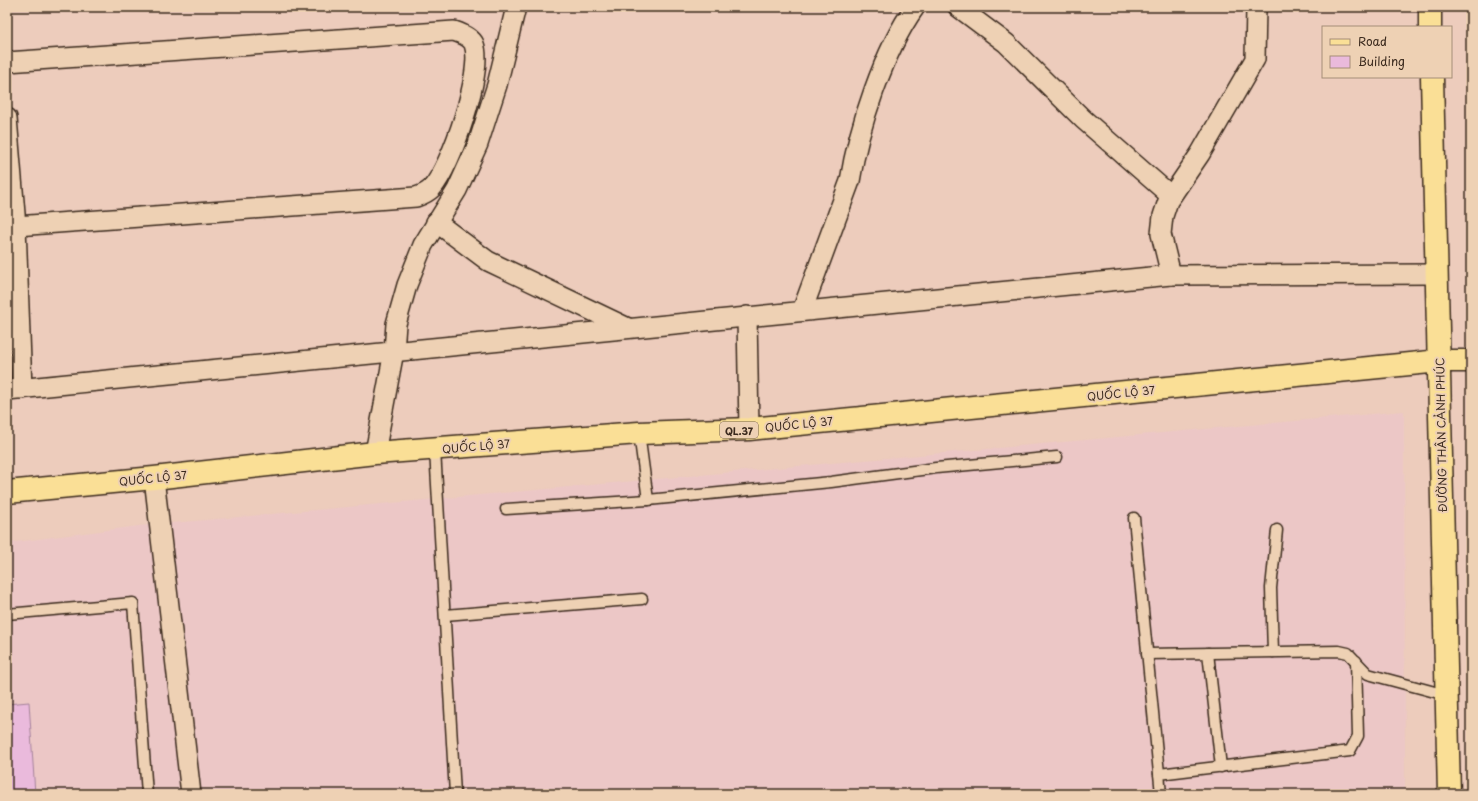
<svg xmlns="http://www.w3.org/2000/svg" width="1478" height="801" font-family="'Playpen Sans',sans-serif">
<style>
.built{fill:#ecc7c6}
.building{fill:#eabadc;stroke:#a4829a}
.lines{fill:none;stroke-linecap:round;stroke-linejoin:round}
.lane-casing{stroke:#3b2a1e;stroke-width:13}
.street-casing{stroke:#3b2a1e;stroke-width:22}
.primary-casing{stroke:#3b2a1e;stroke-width:25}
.highway-casing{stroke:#3b2a1e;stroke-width:25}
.lane{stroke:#eed1b4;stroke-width:10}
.street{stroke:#eed1b4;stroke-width:19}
.primary{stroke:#fadf96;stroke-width:22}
.highway{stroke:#fadf96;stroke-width:22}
.labels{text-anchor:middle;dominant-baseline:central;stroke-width:4;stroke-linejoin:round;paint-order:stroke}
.shield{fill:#eed1b4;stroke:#715c4b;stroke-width:1}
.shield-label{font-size:10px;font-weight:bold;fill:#3b2a1e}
.street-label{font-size:11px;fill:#3b2a1e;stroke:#eed1b4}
</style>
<rect width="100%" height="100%" fill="#edccbc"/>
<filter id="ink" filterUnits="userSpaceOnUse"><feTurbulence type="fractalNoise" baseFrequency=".025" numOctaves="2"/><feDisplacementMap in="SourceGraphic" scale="8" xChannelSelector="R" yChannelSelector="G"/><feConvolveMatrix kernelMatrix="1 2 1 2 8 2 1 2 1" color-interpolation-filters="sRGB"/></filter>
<g filter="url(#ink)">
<polygon class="built" points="1404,411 1405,794 7,794 7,543 139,526"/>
<polygon class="building" points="29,702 35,794 7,794 7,704"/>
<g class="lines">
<defs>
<g id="lane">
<polyline points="639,433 648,500"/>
<polyline points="435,450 455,794"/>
<polyline points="506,509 648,500 831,482 936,468 1057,457"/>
<polyline points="1134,518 1161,794"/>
<polyline points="7,614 133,603 147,794"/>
<polyline points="445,615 642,599"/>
<polyline points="1273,652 1271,588 1277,530"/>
<polyline points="1208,653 1221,767"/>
<polyline points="1147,654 1339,651 1348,653 1368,674 1446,695"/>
<polyline points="1159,774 1350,751 1358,736 1356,661"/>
</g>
<g id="street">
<polyline points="958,7 1006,43 1083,119 1171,196"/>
<path d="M 7,62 L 454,31 C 460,33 471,37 474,44 C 484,71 451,167 432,188 C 428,192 422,195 416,197 L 16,226"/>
<polyline points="7,118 16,226 22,389"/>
<polyline points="436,222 488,261 628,328"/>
<polyline points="1171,275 1161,234 1163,216 1168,201 1200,154 1255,59 1256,7"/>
<path d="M 802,311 L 850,181 C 858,129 884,50 915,7"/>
<polyline points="747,316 749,429"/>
<polyline points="7,390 1171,275 1437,274"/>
<polyline points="375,453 394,351 396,324 407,285 423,245 457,190 478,144 497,85 516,7"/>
<polyline points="154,478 191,794"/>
</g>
<g id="primary">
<polyline points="1430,7 1430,27"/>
<polyline points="1432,77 1449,794"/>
</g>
<polyline id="highway" points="7,492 154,478 375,453 639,433 749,429 1440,361 1471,361"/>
</defs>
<use href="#lane" class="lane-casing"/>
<use href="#street" class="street-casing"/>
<use href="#primary" class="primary-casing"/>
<use href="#highway" class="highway-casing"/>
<use href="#lane" class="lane"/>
<use href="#street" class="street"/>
<use href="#primary" class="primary"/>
<use href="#highway" class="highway"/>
</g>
</g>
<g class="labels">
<rect class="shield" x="720" y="422" width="38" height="16" rx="3"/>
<g class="shield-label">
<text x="739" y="430">QL.37</text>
</g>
<g class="street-label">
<text transform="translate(1121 393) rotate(-6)">QUỐC LỘ 37</text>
<text transform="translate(799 424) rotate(-6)">QUỐC LỘ 37</text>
<text transform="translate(1441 435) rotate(-91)">ĐƯỜNG THÂN CẢNH PHÚC</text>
<text transform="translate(476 446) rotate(-5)">QUỐC LỘ 37</text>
<text transform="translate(153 478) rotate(-6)">QUỐC LỘ 37</text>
</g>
</g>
<rect width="1478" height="801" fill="none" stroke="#eed1b4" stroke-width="24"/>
<rect x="12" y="12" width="1454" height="777" fill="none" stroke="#3b2a1e" stroke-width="1.5" filter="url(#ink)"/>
<rect x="1322" y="26" width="130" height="52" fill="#eed1b4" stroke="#a68e78"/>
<rect x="1330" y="39" width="20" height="6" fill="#fadf96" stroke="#a68e78"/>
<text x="1358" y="46" font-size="12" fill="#3b2a1e">Road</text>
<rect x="1330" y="56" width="20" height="12" fill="#eabadc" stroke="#a68e78"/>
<text x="1358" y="66" font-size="12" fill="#3b2a1e">Building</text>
</svg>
